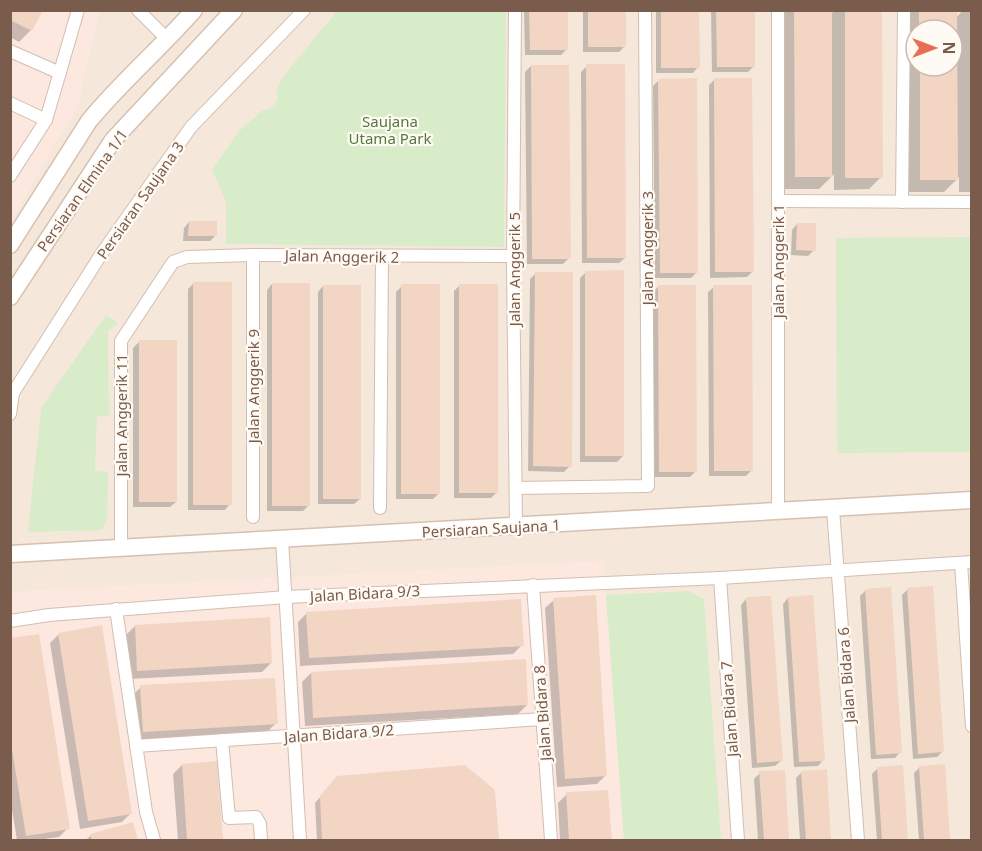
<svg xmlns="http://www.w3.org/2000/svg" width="982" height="851" font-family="'Noto Sans',sans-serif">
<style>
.residential{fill:#f5e8da;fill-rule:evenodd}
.commercial{fill:#fde8e0}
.green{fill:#d8ecc9}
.shadow{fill:#0003;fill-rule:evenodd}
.building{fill:#f3d5c3}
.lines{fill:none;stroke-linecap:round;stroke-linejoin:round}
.street-casing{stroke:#d1beb0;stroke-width:14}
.secondary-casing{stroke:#d6c0b0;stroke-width:19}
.street{stroke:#fff;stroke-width:12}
.secondary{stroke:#fff;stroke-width:16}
.labels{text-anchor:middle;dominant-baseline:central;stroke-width:4.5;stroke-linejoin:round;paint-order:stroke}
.park-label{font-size:15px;fill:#537a41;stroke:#fffaf3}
.street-label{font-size:15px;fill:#7a5c4d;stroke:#fffaf3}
</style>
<rect width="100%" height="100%" fill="#fdf6ec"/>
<path class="residential" d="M 99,11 L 971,11 L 971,840 L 11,840 L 11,221 L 78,103 ZM 916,30 L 952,30 L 952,66 L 916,66 Z"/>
<g class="commercial">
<polygon points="11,11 99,11 78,103 11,221"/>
<polygon points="603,561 624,840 11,840 11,594 24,591"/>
</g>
<g class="green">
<polygon points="337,11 506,11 504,247 226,244 226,202 212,170 239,131 263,110 269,109 277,102 278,96 276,91 282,78"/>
<polygon points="971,237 971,452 837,453 836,238"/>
<polygon points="106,315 118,323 108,331 109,416 97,416 95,471 108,472 107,519 102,530 28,532 41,408"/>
<polygon points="689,591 704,599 721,840 624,840 606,595"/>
</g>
<g class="shadow">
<polygon points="10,10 31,30 19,42 10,37"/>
<polygon points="524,10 567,10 567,49 561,55 525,55"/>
<polygon points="583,10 625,10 625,46 619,52 583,52"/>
<polygon points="656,10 698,10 698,67 693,73 656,73"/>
<polygon points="711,10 753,10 754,66 748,72 712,72"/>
<polygon points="784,10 830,10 830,15 835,10 881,10 881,177 869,189 834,190 834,174 819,189 783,189"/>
<path d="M 912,10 L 956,10 L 956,18 L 963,10 L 972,10 L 972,192 L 959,192 L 959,177 L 944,192 L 909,192 L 908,15 ZM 916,30 L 952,30 L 952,66 L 916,66 Z"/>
<polygon points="531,66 569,258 563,264 527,264 525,72"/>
<polygon points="587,66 625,258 619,263 582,263 581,72"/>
<polygon points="659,80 697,272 691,278 655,278 653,86"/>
<polygon points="714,80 752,272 747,277 710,278 709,85"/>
<polygon points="189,222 216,235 210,241 183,241 184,228"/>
<polygon points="797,224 814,250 808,256 791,255 792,230"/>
<polygon points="586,272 623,456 617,462 580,462 580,278"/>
<polygon points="535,274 570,466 564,472 528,471 530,279"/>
<polygon points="194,283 230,504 225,510 188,510 188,289"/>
<polygon points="272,284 309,505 303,511 267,511 267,290"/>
<polygon points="460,285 497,492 491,498 454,498 454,291"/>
<polygon points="323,286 360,499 354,504 318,504 318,292"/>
<polygon points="402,286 439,493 433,499 396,499 396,292"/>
<polygon points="658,287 696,471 690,477 654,477 652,293"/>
<polygon points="714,287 752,470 746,476 709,476 708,292"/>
<polygon points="139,342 176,502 170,507 133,507 133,348"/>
<polygon points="908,589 943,751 937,757 913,759 902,595"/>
<polygon points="866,590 900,752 895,758 871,759 860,596"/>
<polygon points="788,598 823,760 818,766 794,767 783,604"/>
<polygon points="746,599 781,761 775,766 752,768 741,605"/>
<polygon points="554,600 606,775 597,784 557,787 545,608"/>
<polygon points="307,613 522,645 513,654 300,666 298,622"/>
<polygon points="135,626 271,663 262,672 129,679 126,635"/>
<polygon points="59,634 131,813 122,822 80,829 50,643"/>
<polygon points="10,640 68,828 59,837 37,840 17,840 10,798"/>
<polygon points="311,673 527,705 518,714 305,726 302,682"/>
<polygon points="141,687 276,723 267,732 135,740 132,696"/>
<polygon points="216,763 221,840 178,840 173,774 182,765"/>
<polygon points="901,766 906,840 877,840 872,774 878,768"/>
<polygon points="944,766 949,840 919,840 914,773 920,767"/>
<polygon points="825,770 830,840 800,840 796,778 802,772"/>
<polygon points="783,771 788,840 758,840 754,779 760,773"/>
<polygon points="332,784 493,791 497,840 317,840 315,803"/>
<polygon points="607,791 610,840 560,840 558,803 567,794"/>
<polygon points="132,824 137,840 86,840 91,835"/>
</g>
<g class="building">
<polygon points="10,10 43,10 32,31 10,20"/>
<polygon points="529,10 568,10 568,50 530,50"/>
<rect x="588" y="10" width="38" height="37"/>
<polygon points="661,10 699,10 700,68 661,68"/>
<polygon points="716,10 755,10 755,67 717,67"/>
<polygon points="794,10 832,10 832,177 795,177"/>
<polygon points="845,10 882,10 883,178 845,178"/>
<polygon points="919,10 957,10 958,180 920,180 920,66 952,66 952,30 919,30"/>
<polygon points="586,64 625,64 626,258 587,258"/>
<polygon points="531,65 569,65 571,259 532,259"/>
<polygon points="697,78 698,273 660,273 658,79"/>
<polygon points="714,78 752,78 754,272 715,272"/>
<polygon points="189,221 217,221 217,236 188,236"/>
<polygon points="797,223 816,223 816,251 796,250"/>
<polygon points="624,270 624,456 585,456 585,271"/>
<polygon points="535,272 573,272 572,467 533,466"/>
<rect x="193" y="282" width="39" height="223"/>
<rect x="272" y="283" width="38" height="223"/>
<rect x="401" y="284" width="39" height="210"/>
<rect x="459" y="284" width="39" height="209"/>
<rect x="323" y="285" width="38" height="214"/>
<polygon points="658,285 696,285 697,472 659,472"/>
<polygon points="713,285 752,285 753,471 714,471"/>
<rect x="139" y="340" width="38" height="162"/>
<polygon points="933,586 944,752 918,754 907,588"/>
<polygon points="891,587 902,753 876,755 865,589"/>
<polygon points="596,595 607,776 565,779 553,598"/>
<polygon points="813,595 825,761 799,762 788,597"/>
<polygon points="771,596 783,761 757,763 746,597"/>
<polygon points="521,599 524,646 309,658 306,612"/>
<polygon points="270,617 272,663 137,671 135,625"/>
<polygon points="102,625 132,814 88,821 58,633"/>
<polygon points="39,634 70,829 26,836 10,737 10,638"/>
<polygon points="526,659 528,705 313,718 311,672"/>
<polygon points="275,678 278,724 143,732 140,685"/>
<polygon points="217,761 223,840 187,840 182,764"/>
<polygon points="945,764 950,840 924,840 919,766"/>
<polygon points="465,765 495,790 499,840 322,840 320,796 337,776"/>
<polygon points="903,765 908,840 882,840 877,767"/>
<polygon points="827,769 831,840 806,840 801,771"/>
<polygon points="785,770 789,840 764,840 759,771"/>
<polygon points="608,790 612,840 569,840 566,792"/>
<polygon points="133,822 138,840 92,840 90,834"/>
</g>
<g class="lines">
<defs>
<g id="street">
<polyline points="138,10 168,40"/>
<polyline points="515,10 513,263 516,526"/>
<polyline points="10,51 60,73"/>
<polyline points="10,103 46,120"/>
<polyline points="10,176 46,120 78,10"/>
<polyline points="778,201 972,202"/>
<polyline points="902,202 904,10"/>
<polyline points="253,255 253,517"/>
<polyline points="10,414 13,393 102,253 191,127 304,10"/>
<polyline points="516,488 648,486 645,10"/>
<polyline points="380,508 382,256"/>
<polyline points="833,509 858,840"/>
<polyline points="778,512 778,10"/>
<polyline points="282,539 300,840"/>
<polyline points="121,548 121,341 173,262 187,257 253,255 513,256"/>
<polyline points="961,563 972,726"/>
<polyline points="720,578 738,840"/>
<polyline points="533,585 551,840"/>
<polyline points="116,609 146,812 154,840"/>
<polyline points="10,621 49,615 286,597 720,578 972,562"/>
<polyline points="222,740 229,818 256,817 260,824 261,840"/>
<polyline points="136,746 542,719"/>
</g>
<g id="secondary">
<path d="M 10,245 L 89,121 C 121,82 160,49 194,10"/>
<polyline points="10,297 113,140 234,10"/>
<polyline points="10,554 972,500"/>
</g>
</defs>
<use href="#street" class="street-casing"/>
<use href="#secondary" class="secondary-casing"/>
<use href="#street" class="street"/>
<use href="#secondary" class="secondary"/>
</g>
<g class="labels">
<g class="park-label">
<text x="390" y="121">Saujana<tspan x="390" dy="17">Utama Park</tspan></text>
</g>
<g class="street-label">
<text transform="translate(82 190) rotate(-55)">Persiaran Elmina 1/1</text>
<text transform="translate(140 200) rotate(-55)">Persiaran Saujana 3</text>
<text transform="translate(647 248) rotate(-90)">Jalan Anggerik 3</text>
<text transform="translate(342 256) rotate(1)">Jalan Anggerik 2</text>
<text transform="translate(778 261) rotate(-90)">Jalan Anggerik 1</text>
<text transform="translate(514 269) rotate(-90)">Jalan Anggerik 5</text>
<text transform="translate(253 386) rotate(-90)">Jalan Anggerik 9</text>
<text transform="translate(121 415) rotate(-90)">Jalan Anggerik 11</text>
<text transform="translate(491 528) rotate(-3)">Persiaran Saujana 1</text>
<text transform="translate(365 593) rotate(-3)">Jalan Bidara 9/3</text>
<text transform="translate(846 675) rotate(-94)">Jalan Bidara 6</text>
<text transform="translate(729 709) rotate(-94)">Jalan Bidara 7</text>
<text transform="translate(542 713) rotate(-94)">Jalan Bidara 8</text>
<text transform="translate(339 733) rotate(-4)">Jalan Bidara 9/2</text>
</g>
</g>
<rect width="982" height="851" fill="none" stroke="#7a5c4d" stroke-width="24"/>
<g transform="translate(934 48) rotate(90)"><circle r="28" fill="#fffaf3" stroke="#cabbb1" stroke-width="1.5"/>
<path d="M0-4.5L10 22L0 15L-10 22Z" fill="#e76f51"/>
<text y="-9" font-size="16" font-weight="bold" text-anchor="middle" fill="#7a5c4d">N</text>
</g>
</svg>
